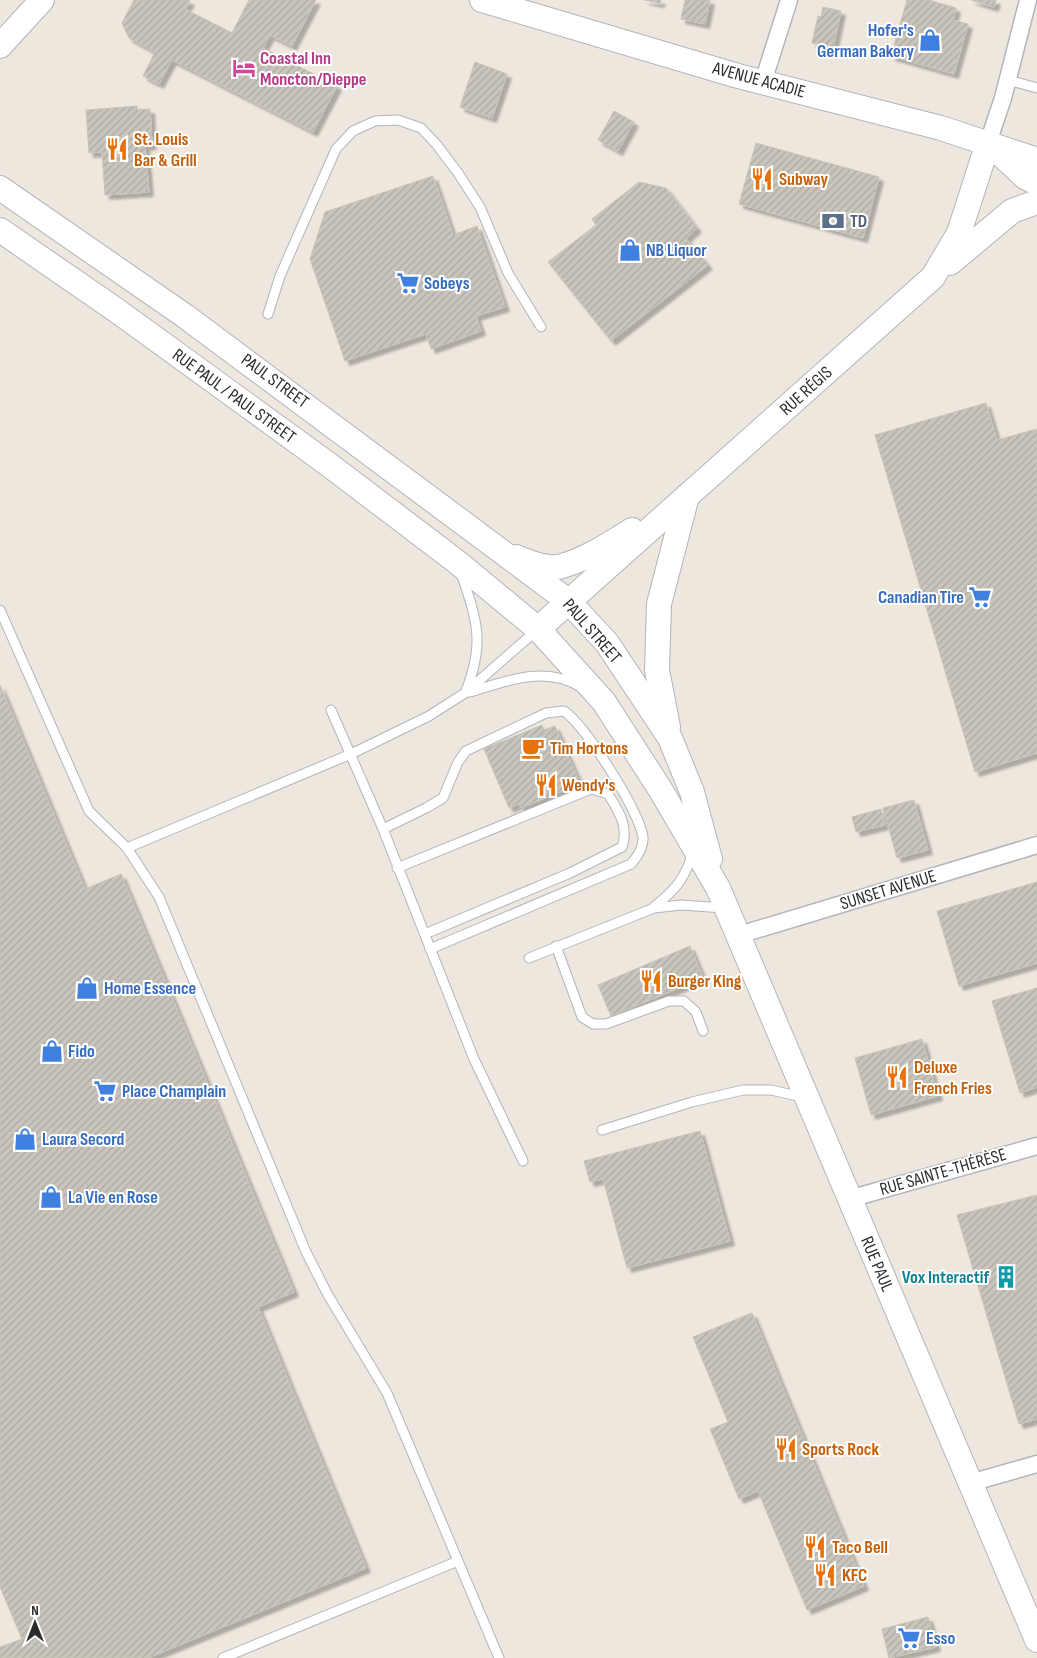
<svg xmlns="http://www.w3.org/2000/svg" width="1037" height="1658" font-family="'Sofia Sans Condensed',sans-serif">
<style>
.building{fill:url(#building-hatch);stroke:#c9c3b7;filter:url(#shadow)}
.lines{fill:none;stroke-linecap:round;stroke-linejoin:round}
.lane-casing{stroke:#b2b4bf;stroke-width:11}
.street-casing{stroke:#b2b4bf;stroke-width:19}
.secondary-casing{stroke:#b2b4bf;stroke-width:26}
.lane{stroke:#fff;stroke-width:9}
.street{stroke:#fff;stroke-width:16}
.secondary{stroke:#fff;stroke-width:24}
.labels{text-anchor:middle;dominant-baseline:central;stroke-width:4;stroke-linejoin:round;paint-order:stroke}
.shop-label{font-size:18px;font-weight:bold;fill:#366cbe;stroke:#fff;text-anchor:start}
.hotel-label{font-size:18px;font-weight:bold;fill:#b23c85;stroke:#fff;text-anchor:start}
.street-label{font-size:18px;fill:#2c2c2c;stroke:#fff}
.food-label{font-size:18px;font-weight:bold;fill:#c56008;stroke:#fff;text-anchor:start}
.service-label{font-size:18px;font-weight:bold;fill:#4e5e75;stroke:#fff;text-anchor:start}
.culture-label{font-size:18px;font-weight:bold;fill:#0d838f;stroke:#fff;text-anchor:end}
</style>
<defs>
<pattern id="building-hatch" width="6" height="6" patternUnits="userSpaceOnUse" patternTransform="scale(1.25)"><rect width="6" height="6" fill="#c9c5bc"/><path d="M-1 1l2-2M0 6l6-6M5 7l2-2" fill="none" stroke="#ada9a2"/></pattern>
<filter id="shadow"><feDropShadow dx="4.5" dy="4.5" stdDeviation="1" flood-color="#0004"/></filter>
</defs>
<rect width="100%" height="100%" fill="#ede7de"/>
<g class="building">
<polygon points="134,0 188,0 190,1 185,9 232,33 249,0 316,0 292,46 270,35 263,48 337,86 313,132 172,60 159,84 143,76 155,52 129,38 122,23"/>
<polygon points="644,0 661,0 660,3"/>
<polygon points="685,0 710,0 705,24 681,19"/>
<polygon points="907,0 929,0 956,8 953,20 968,24 954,74 891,56"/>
<polygon points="971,0 996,0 994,7"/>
<polygon points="823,7 841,11 833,48 812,43 818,16 821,17"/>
<polygon points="475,62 507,74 492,118 460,107"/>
<polygon points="137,106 137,110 150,109 152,145 145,146 149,192 105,195 102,152 89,153 86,110"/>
<polygon points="614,111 634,122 618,151 598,140"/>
<polygon points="756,143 879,177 863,238 739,204"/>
<polygon points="433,176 453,235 477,226 505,307 476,316 481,331 431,349 426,334 345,361 310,259 325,212"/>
<polygon points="639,182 666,188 697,228 686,238 708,265 611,341 548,262 596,225 592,219"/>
<polygon points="986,403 997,440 1037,429 1037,753 975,772 875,435"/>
<polygon points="0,685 85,889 121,874 294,1292 258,1307 366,1568 148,1658 0,1658 0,1647 22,1639 0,1587"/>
<polygon points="542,725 544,730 555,726 578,779 567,784 569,788 521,808 519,804 509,808 484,749"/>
<polygon points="914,800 928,850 897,858 883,808"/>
<polygon points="881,809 885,825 856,832 852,817"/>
<polygon points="1037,882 1037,963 959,986 937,911"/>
<polygon points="690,946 703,978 611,1016 598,985"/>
<polygon points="1037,988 1037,1087 1020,1093 992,1001"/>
<polygon points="922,1039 938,1096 871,1115 855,1058"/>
<polygon points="700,1131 730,1241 627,1268 603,1179 590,1182 584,1161"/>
<polygon points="1037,1195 1037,1419 1019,1424 957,1215"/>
<polygon points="752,1313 864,1586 807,1610 758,1491 739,1499 710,1429 728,1422 693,1337"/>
<polygon points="928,1617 936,1647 889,1658 882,1629"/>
</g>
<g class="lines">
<defs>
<g id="lane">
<polyline points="1008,80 1037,88"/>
<polyline points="268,314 280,276 336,149 353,131 375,121 398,120 421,128 437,145 458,173 480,207 508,273 541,327"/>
<path d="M 461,573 C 477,620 485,643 466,691"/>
<polyline points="0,610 89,811 127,848 159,897 306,1252 328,1295 387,1393 499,1658"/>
<path d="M 470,692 C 506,681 545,665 581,687"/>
<polyline points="331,710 383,829 474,1059 523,1161"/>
<path d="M 383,829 L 426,808 L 443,798 L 458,762 L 466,751 L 546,713 L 564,711 C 586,726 639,811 643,837 C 644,847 637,857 631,864 L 430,949"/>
<polyline points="127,848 351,754 429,716 465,693 538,629"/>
<path d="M 397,868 L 591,789 L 608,794 C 619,811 629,827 622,847 L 570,873 L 425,934"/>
<path d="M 654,907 C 675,890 685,879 693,852"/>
<polyline points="556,946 582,1017 593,1024 606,1024 669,1001 684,1001 696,1012 703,1031"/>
<polyline points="529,958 654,908 681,905 724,908"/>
<polyline points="602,1130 692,1102 743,1090 771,1090 802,1097"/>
<polyline points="223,1658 458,1561"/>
</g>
<g id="street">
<polyline points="763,82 789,0"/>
<polyline points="988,143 1003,98 1028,0"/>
<polyline points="739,935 1037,845"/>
<polyline points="849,1199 1037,1146"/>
<polyline points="970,1483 1037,1464"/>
</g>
<g id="secondary">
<polyline points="482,0 738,76 941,128 1037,160"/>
<polyline points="0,46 42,0"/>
<polyline points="995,149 1025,177 1037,183"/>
<polyline points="0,188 185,316 568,601 607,643 670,738 692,792 710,859"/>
<polyline points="0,230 116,310 328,464 457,562 538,629 604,702 660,789 718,888 1037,1640"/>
<polyline points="950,263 1012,211 1037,202"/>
<path d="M 516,557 C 528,562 549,570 562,566 C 587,559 611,543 632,530"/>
<polyline points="538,629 933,277 959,233 988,143"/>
<polyline points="668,727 657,670 659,604 687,496"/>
</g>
</defs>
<use href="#lane" class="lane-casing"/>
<use href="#street" class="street-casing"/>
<use href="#secondary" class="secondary-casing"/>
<use href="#lane" class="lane"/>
<use href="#street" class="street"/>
<use href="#secondary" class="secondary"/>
</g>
<defs>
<symbol id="shop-bare" viewBox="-9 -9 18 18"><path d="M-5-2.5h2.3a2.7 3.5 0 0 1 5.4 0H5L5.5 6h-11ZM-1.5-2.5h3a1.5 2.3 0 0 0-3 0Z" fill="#3f7fe0" stroke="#fff" stroke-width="2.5" paint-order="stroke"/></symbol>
<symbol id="hotel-bare" viewBox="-9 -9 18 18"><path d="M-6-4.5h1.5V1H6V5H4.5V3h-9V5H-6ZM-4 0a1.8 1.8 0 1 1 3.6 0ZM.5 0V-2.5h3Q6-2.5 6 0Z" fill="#d1479c" stroke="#fff" stroke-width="2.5" paint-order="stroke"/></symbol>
<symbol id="restaurant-bare" viewBox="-9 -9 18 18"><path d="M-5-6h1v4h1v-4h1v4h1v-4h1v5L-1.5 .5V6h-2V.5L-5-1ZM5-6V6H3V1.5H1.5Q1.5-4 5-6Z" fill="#e8710a" stroke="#fff" stroke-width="2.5" paint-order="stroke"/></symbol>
<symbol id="bank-bare" viewBox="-9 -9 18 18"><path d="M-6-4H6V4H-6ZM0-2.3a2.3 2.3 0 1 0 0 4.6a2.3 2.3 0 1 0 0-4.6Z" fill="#5c6f8a" stroke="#fff" stroke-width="2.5" paint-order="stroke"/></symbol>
<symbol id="supermarket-bare" viewBox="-9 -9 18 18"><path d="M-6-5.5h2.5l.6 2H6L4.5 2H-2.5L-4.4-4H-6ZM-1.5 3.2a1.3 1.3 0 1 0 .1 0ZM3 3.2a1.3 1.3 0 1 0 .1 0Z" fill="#3f7fe0" stroke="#fff" stroke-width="2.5" paint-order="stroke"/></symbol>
<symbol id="cafe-bare" viewBox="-9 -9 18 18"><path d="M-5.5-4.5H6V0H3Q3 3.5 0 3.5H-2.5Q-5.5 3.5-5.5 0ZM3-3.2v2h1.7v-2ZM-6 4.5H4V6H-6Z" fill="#e8710a" stroke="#fff" stroke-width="2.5" paint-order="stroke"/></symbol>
<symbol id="building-bare" viewBox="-9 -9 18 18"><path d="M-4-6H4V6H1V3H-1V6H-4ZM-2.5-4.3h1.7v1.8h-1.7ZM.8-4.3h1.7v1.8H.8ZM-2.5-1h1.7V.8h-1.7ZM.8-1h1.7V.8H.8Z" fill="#0f9aa8" stroke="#fff" stroke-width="2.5" paint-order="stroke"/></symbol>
</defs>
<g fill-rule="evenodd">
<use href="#shop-bare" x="914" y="24" width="32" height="32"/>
<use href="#hotel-bare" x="228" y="52" width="32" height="32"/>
<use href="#restaurant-bare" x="101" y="133" width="32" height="32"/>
<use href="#restaurant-bare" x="746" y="163" width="32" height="32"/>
<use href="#bank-bare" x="817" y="205" width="32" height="32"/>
<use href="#shop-bare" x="614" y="234" width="32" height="32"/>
<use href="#supermarket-bare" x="392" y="267" width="32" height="32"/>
<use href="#supermarket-bare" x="964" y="581" width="32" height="32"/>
<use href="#cafe-bare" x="517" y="732" width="32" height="32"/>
<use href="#restaurant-bare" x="530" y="769" width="32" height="32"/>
<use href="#restaurant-bare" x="635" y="965" width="32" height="32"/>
<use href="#shop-bare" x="71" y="972" width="32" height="32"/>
<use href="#shop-bare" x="36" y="1035" width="32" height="32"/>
<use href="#restaurant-bare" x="881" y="1061" width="32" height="32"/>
<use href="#supermarket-bare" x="89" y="1075" width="32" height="32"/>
<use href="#shop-bare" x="9" y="1123" width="32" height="32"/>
<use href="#shop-bare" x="35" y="1181" width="32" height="32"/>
<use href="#building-bare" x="990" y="1261" width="32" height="32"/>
<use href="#restaurant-bare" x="770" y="1433" width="32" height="32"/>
<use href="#restaurant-bare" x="799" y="1531" width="32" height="32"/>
<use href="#restaurant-bare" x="809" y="1559" width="32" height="32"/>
<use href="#supermarket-bare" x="893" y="1622" width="32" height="32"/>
</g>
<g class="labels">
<g class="shop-label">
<text x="914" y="30" text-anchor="end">Hofer's<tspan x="914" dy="21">German Bakery</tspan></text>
<text x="646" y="250">NB Liquor</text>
<text x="424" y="283">Sobeys</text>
<text x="964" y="597" text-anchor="end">Canadian Tire</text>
<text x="104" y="988">Home Essence</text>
<text x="68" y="1051">Fido</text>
<text x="122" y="1091">Place Champlain</text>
<text x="42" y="1139">Laura Secord</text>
<text x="68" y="1197">La Vie en Rose</text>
<text x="926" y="1638">Esso</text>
</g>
<g class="hotel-label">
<text x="260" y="58">Coastal Inn<tspan x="260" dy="21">Moncton/Dieppe</tspan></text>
</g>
<g class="street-label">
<text transform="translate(759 80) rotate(15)">AVENUE ACADIE</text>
<text transform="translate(275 381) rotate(36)">PAUL STREET</text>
<text transform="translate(806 391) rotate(-42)">RUE RÉGIS</text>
<text transform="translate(234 396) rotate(36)">RUE PAUL / PAUL STREET</text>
<text transform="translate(592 631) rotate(49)">PAUL STREET</text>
<text transform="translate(888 890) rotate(-17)">SUNSET AVENUE</text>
<text transform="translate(943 1172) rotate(-16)">RUE SAINTE-THÉRÈSE</text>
<text transform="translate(877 1264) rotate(67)">RUE PAUL</text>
</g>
<g class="food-label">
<text x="134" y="139">St. Louis<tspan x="134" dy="21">Bar &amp; Grill</tspan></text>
<text x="779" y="179">Subway</text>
<text x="550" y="748">Tim Hortons</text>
<text x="562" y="785">Wendy's</text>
<text x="668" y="981">Burger King</text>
<text x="914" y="1067">Deluxe<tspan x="914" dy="21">French Fries</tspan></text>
<text x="802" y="1449">Sports Rock</text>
<text x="832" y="1547">Taco Bell</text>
<text x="842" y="1575">KFC</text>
</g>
<g class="service-label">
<text x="850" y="221">TD</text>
</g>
<g class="culture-label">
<text x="989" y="1277">Vox Interactif</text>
</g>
</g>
<g transform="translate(35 1623)" stroke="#ffffff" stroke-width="4" paint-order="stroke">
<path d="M0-4L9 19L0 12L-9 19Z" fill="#2c2c2c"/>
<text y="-8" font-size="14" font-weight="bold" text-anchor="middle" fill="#2c2c2c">N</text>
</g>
</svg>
